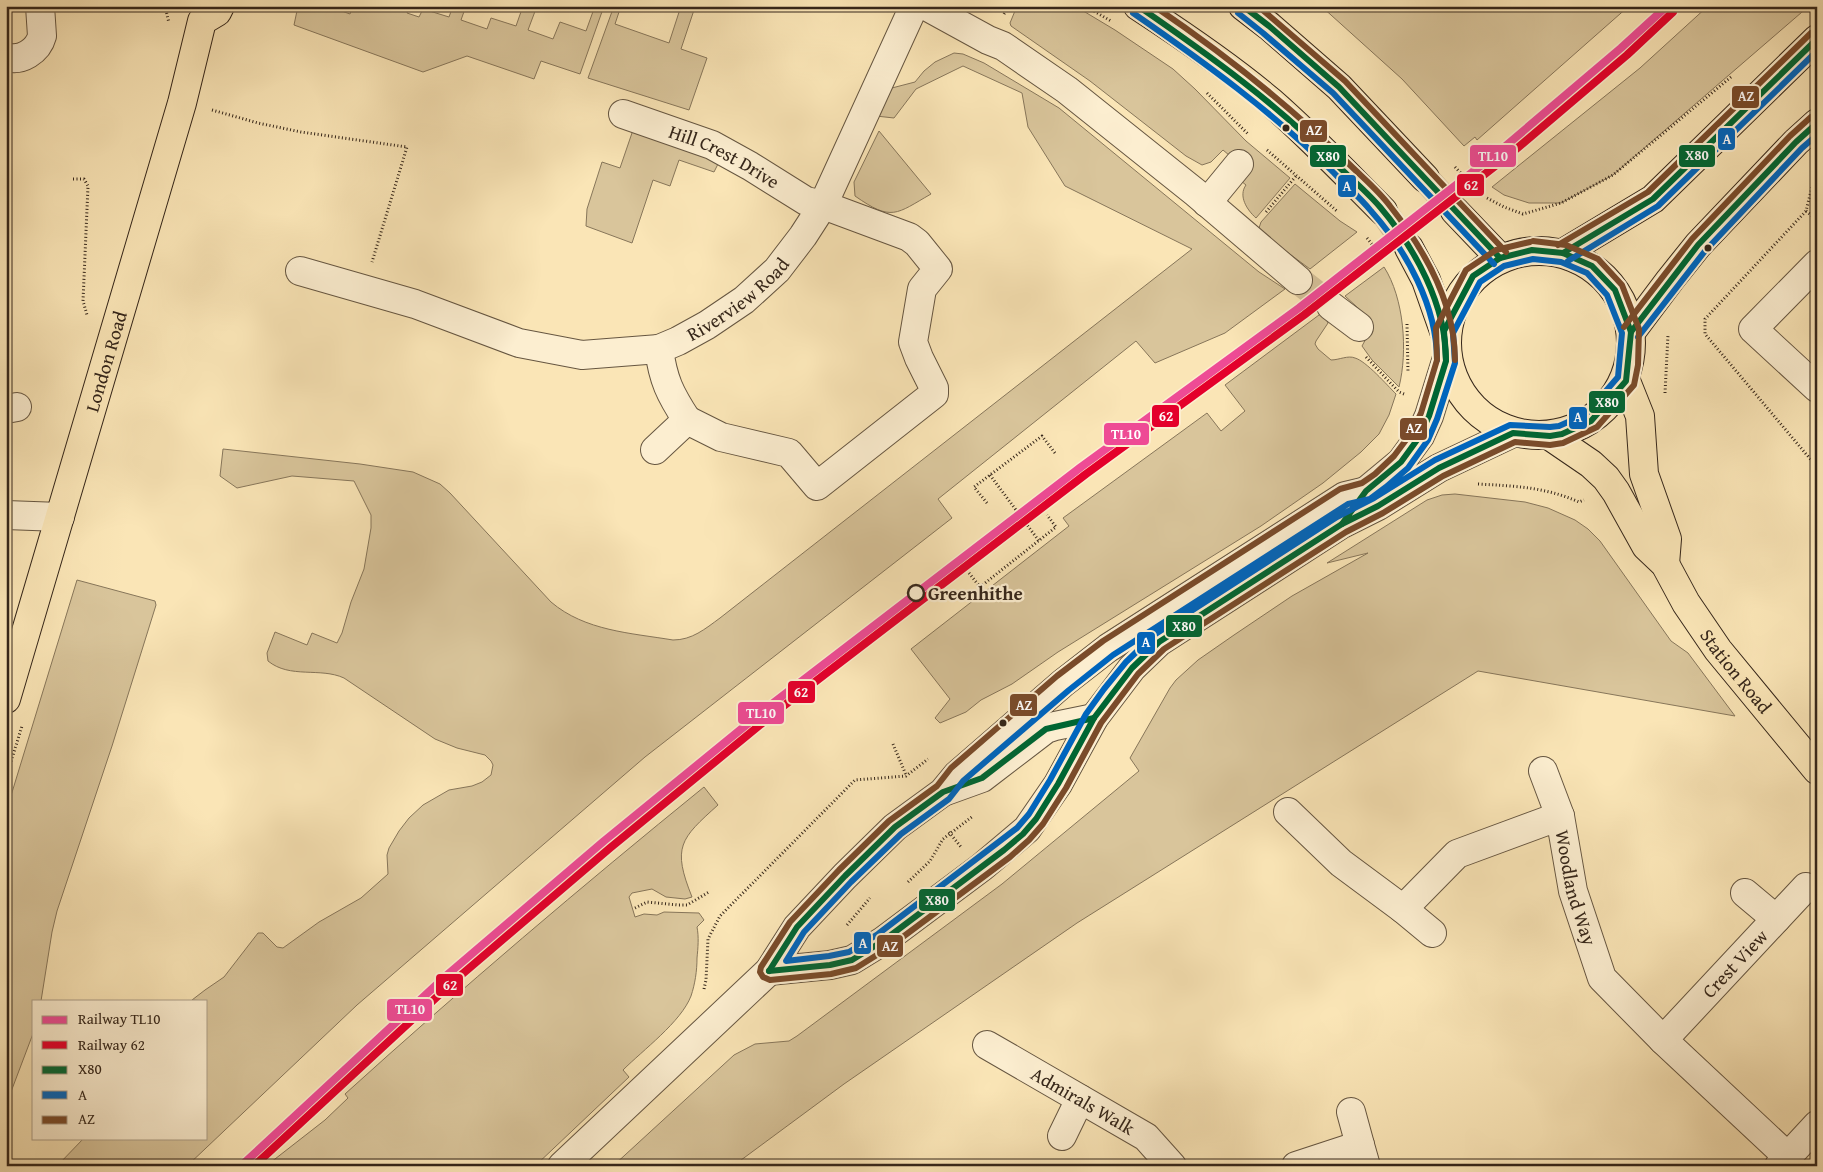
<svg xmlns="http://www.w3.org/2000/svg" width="1823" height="1172" font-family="'Gentium Book Plus',serif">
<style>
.green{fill:#d9c59b;stroke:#87765a}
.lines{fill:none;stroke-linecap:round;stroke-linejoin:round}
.minor-tunnel{stroke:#d3bf97;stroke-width:28;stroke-dasharray:28 14;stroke-linecap:butt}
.major-tunnel{stroke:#d3bf97;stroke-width:28;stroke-dasharray:28 14;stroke-linecap:butt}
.minor-casing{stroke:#665641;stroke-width:30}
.major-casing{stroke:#35261a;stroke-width:30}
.path{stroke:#35261a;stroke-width:3;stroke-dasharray:1 2.5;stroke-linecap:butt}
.minor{stroke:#fceed0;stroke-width:28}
.major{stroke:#fae5b6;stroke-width:28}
.bus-1-casing{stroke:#fceed0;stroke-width:10}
.bus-2-casing{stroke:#fceed0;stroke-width:10}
.bus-3-casing{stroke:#fceed0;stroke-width:10}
.bus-1{stroke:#063;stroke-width:6}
.bus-2{stroke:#0065bd;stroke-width:6}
.bus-3{stroke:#7a4b2a;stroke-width:6}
.rail-1-casing{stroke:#fceed0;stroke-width:11}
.rail-2-casing{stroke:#fceed0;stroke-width:11}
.rail-1{stroke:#ee4b95;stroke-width:8}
.rail-2{stroke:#e4002b;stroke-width:8}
.bus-dot{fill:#35261a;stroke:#fceed0;stroke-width:2}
.stop-dot{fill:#fceed0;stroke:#35261a;stroke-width:2.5}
.labels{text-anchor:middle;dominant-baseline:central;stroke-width:4.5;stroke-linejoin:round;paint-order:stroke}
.street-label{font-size:19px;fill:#35261a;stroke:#fceed0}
.stop-label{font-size:19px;font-weight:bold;fill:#35261a;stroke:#fceed0;text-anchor:start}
.line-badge{stroke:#fceed0;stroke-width:2}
.badge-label{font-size:14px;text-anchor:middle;font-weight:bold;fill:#fff}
</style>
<rect width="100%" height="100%" fill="#fae5b6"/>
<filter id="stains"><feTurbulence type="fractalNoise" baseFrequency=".004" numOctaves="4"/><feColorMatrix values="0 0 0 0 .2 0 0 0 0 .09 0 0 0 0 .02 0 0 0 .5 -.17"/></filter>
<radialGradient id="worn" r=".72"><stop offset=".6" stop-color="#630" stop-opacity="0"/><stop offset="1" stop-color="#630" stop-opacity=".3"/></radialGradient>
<g class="green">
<polygon points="298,6 328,6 350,14 353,6 409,6 407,13 419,17 423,9 449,17 453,6 466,6 461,20 487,29 491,18 516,26 523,6 537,6 528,30 553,39 560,22 586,31 595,6 604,6 580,74 541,61 534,79 467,56 423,72 294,25"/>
<polygon points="614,6 621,6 615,24 669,43 681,6 690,6 694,10 681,49 707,58 689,110 588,78"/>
<path d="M 1017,6 L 1075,6 L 1115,30 L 1173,69 L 1195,89 L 1246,141 L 1290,178 L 1256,218 C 1247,210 1238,196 1246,185 L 1241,181 L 1249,172 L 1223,150 L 1211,162 L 1202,165 L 1186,156 L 1090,81 L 1011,26 L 1010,23 Z"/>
<polygon points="1321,6 1629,6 1477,140 1475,137 1464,146 1402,79"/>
<polygon points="1708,6 1809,6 1613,175 1561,203 1529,203 1504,195 1492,187 1640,68"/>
<path d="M 954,53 L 963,54 L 984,63 L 1059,108 L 1259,272 L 1285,289 L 1225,333 L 1155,363 L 1136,341 L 938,499 L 952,518 L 645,757 L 357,1005 L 187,1166 L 57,1166 L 84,1138 L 206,1138 L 206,1001 L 192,1000 L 205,990 L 224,977 L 258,933 L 263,933 L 277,947 L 283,948 L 319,922 L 361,898 L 388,874 L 387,855 L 389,848 L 399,831 L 409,818 L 423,805 L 449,790 L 472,786 L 482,782 L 491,775 L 493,765 L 491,761 L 485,755 L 457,748 L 435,739 L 344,678 C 320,667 290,679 268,661 L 267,653 L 275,632 L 307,645 L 312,633 L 337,643 L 342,633 L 351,602 L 364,569 L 371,528 L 371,515 L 354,481 L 292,476 L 237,488 L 220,476 L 223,449 L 360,464 L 413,472 L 440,484 L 450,493 L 551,602 C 585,631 631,633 673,640 C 692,640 705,629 720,618 L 1192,249 L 1065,186 L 1028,127 L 1022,93 L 963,66 L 916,89 L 894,118 L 876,116 L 888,89 L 915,82 L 924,71 L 935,62 Z"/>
<polygon points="633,130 720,160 714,172 679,160 670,186 653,180 632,243 586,226 587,209 602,162 620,168"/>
<path d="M 879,131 L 931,194 C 896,214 892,222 855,196 L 854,182 Z"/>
<polygon points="1295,184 1340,221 1357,232 1310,269 1268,238 1259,228 1261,222"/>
<path d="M 1384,267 C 1404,298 1408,351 1399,387 L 1372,360 L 1362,346 L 1373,326 L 1370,319 L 1345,296 Z"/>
<path d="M 1323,312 L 1328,323 L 1316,341 L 1315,344 L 1318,349 L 1331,360 C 1339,360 1348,355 1355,358 C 1366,361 1387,385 1396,394 L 1389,415 L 1379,434 L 1361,452 L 1323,483 L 1261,526 L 1058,652 L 1012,684 L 981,700 L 966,712 L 940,723 L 935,718 L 950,699 L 911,649 L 1069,526 L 1063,518 L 1207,413 L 1221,431 L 1245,411 L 1225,385 Z"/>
<polygon points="1455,494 1525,502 1548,508 1575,520 1588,529 1600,541 1671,641 1688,653 1735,716 1478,671 1077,923 844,1084 733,1166 613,1166 734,1055 755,1044 789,1041 797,1036 1002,884 1139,771 1130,758 1170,688 1176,680 1198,660 1234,635 1292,596 1368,553 1327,563 1427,500 1442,495"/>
<polygon points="77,580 155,601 156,605 112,746 57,911 52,932 41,1001 34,1001 34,1031 6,1105 6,812"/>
<path d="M 704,787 L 718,805 C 680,839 672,847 692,897 L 685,899 L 666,897 L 652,889 L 632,893 L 629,897 L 635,917 L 644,914 L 657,915 L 664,912 L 699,913 L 704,920 L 697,927 C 699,937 698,948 697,958 C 697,971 695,984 691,996 C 681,1022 643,1050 623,1070 L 629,1077 L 535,1166 L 266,1166 L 325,1120 L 348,1098 L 345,1094 C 462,988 582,886 704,787 Z"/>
</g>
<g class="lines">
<polyline class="minor-tunnel" points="1298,280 1331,306"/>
<g class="major-tunnel">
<polyline points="1425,178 1455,211"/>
<polyline points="1383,211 1409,248"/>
</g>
<defs>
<g id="minor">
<polyline points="926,6 988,40 1003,46 1067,90 1196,193 1298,280"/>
<path d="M 6,57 C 21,62 38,51 42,36 L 40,6"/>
<path id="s1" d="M 623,114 L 712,145 L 750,166 L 806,201 L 823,205 L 909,237 L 917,243 L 938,269 L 922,289 L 913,342 L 919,358 L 934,388 L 934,394 L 817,486 L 789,453 L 721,437 L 687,420"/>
<polyline points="1207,203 1239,164"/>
<polyline points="1817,264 1753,329 1817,388"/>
<path id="s2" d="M 300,271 L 415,304 L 519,343 L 582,355 L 659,349 L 678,341 L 707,325 L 744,300 L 777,270 L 803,236 L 823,205 L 914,6"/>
<polyline points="1331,306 1359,327"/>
<polyline points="6,409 17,407"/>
<path d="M 655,450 L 687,420 C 670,394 663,380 659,349"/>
<polyline points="1355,506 1366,491 1401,462 1420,436 1429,416 1446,361"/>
<polyline points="6,515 60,517"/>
<polyline points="1543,771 1560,816"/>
<polyline points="946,791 982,778 1046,729 1055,726 1094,718"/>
<path id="s3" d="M 1288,812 L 1341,863 L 1403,909 L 1457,854 L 1560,816 L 1573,891 L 1602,978 L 1663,1040 L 1787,1156"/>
<polyline points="1745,893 1776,919"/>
<polyline points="1403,909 1432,933"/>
<polyline points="769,971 830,965 852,960 883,941 982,867 1027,829 1058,784 1094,718 1132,668 1159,642 1342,524 1378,506 1439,468 1513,433"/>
<path id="s4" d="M 1663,1040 L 1806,887"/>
<path id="s5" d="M 987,1045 L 1146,1137 L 1172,1166"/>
<polyline points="1351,1112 1360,1145"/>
<polyline points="1062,1136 1080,1099"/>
<polyline points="562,1166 769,971 797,927 845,876 895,827 943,792 957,775 1063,683 1108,648 1345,496 1366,491"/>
<polyline points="1296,1166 1360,1145 1366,1166"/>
<polyline points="1779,1166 1817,1125"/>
</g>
<g id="major">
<path d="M 1138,6 C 1184,36 1230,67 1271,102 C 1310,136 1346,174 1383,211"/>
<polyline points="1243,6 1269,26 1339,87 1425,178"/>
<polyline points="1455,211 1500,258"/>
<polyline points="1409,248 1426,280 1444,331"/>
<circle cx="1539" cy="343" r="92"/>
<polyline points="1563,253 1653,199 1817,39"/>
<polyline points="1631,332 1670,280 1698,245 1796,142 1817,123"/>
<polyline points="1626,381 1640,416 1644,474 1667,539 1665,564"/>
<path id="s6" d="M 1550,436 L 1591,464 L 1606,478 L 1616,492 L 1646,546 L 1665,564 L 1686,603 L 1718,650 L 1817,770"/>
<path id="s7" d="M 6,699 L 182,103 L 202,21 L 217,12 L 220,6"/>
</g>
</defs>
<use href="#minor" class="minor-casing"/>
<use href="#major" class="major-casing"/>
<g class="path">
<polyline points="165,6 169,23"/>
<polyline points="1085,6 1111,21"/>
<polyline points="1004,14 1009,6"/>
<polyline points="1207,93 1249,135"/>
<polyline points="212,110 258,123 301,132 407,147 372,262"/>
<polyline points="1267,150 1338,212"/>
<polyline points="1455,167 1469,182"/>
<polyline points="1817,167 1806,211 1705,319 1705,334 1817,467"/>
<polyline points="73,179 84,179 88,186 83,301 87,315"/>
<polyline points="1487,198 1504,207 1523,214 1561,203 1613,175 1731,77"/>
<polyline points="1806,211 1817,220"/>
<polyline points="1266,212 1296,176"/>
<polyline points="1367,238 1378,252"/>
<polyline points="1407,324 1408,373"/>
<polyline points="1366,357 1399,392 1404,394"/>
<polyline points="1665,393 1668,335"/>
<polyline points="990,475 1039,541"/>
<path d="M 1478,484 C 1515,486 1545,487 1579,502 L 1584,500"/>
<polyline points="987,503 974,487 1042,436 1055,453"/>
<polyline points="969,573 980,587 1056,527 1047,515"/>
<polyline points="893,744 906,775"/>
<polyline points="6,778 22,726"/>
<polyline points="949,832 961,847"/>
<polyline points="908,882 930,861 943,839 973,816"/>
<polyline points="635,908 647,902 678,905 687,905 709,892"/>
<polyline points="847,925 870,898"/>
<polyline points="704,989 706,980 708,939 720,916 855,780 906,776 928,759"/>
</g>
<use href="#minor" class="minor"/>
<use href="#major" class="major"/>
<defs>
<g id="bus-1">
<path d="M 1138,6 C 1209,55 1279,105 1339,167 C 1353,180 1367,192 1380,207 C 1415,248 1446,305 1446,360"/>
<polyline points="1243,6 1269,26 1339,87 1500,258"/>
<polygon points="1532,250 1563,253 1592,266 1615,290 1631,332 1626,381 1591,421 1562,434 1550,436 1513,433 1439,468 1378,506 1342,524 1366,491 1401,462 1420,436 1429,416 1446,361 1444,331 1473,276 1500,258"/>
<polyline points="1563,253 1653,199 1817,39"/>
<polyline points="1631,332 1698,245 1796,142 1817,123"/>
<polyline points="769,971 830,965 852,960 883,941 1004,850 1023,834 1036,819 1058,784 1094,718 1132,668 1159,642 1342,524"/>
<polyline points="769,971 797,927 845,876 895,827 943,792 982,778 1046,729 1094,718"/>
</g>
<g id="bus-2">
<path d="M 1133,13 C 1204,62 1273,112 1334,173 C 1346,186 1360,197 1371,211 C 1406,250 1437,306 1437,360"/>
<polyline points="1238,13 1263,33 1333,93 1494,264"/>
<polygon points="1533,259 1561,262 1587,273 1607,295 1622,333 1618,377 1586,414 1559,426 1550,427 1510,425 1435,460 1374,498 1337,517 1154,635 1126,662 1104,689 1086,714 1050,780 1029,814 1017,828 878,934 849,952 829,956 786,961 804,932 851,882 901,834 949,799 963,781 1069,690 1113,655 1348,504 1370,499 1386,487 1408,468 1428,440 1437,419 1455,363 1453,333 1480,282 1504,266"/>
<polyline points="1568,261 1658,206 1817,51"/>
<polyline points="1638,337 1705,251 1802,148 1817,135"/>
</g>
<g id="bus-3">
<path d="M 1154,6 C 1223,53 1288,104 1348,163 C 1362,177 1378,190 1390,206 C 1424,249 1455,304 1455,360"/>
<polyline points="1258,6 1345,81 1506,252"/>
<polyline points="1530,242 1496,250 1466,270 1436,328 1437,360 1421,413 1412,432 1394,456 1375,474 1362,483 1340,489 1103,641 1057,676 951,768 937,786 889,821 839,870 790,922 761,967 760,972 763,977 770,980 831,974 856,968 888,948 1010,857 1029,840 1043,824 1066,788 1101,723 1138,674 1164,649 1346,532 1383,513 1443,476 1515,442 1550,445 1563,443 1597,427 1634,385 1638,365 1639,329 1622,285 1598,259 1566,245 1533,241"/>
<polyline points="1558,245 1648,192 1811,33"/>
<polyline points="1624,327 1692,239 1790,136 1811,117"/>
</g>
</defs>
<use href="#bus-1" class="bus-1-casing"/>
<use href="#bus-2" class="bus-2-casing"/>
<use href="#bus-3" class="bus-3-casing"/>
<use href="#bus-1" class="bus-1"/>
<use href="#bus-2" class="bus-2"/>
<use href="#bus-3" class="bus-3"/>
<defs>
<polyline id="rail-1" points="241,1166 447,975 604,841 772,704 1081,467 1299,308 1502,149 1621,48 1667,6"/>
<polyline id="rail-2" points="254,1166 453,982 610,848 777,711 1086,474 1304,315 1508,156 1627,55 1673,12"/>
</defs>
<use href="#rail-1" class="rail-1-casing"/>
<use href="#rail-2" class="rail-2-casing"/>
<use href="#rail-1" class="rail-1"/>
<use href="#rail-2" class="rail-2"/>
</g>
<g class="bus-dot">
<circle cx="1286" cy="128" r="4.5"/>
<circle cx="1708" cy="248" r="4.5"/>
<circle cx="1003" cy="723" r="4.5"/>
</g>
<circle class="stop-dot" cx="916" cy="593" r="8"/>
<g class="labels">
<g class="street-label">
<text stroke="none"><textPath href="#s1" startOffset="110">Hill Crest Drive</textPath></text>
<text stroke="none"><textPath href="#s2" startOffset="466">Riverview Road</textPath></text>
<text stroke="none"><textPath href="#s7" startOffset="352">London Road</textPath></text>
<text stroke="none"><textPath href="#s6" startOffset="304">Station Road</textPath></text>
<text stroke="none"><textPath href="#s3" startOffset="411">Woodland Way</textPath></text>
<text stroke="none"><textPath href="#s4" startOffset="105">Crest View</textPath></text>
<text stroke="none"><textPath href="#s5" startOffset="111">Admirals Walk</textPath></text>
</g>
<g class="stop-label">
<text x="928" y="593">Greenhithe</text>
</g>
</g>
<g class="line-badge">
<rect x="1731" y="85" width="29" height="24" rx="5" fill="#7a4b2a"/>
<rect x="1299" y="119" width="29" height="24" rx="5" fill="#7a4b2a"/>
<rect x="1717" y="127" width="19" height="24" rx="5" fill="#0065bd"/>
<rect x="1678" y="144" width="38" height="24" rx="5" fill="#063"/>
<rect x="1469" y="144" width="48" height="24" rx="5" fill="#ee4b95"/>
<rect x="1309" y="144" width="38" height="24" rx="5" fill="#063"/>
<rect x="1456" y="173" width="29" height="24" rx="5" fill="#e4002b"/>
<rect x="1337" y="174" width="20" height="24" rx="5" fill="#0065bd"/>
<rect x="1588" y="390" width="38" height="24" rx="5" fill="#063"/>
<rect x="1151" y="404" width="29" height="24" rx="5" fill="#e4002b"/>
<rect x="1568" y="406" width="20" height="24" rx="5" fill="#0065bd"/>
<rect x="1399" y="417" width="29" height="24" rx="5" fill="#7a4b2a"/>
<rect x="1103" y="422" width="47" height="24" rx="5" fill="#ee4b95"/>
<rect x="1165" y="614" width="38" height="24" rx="5" fill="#063"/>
<rect x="1136" y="631" width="20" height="24" rx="5" fill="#0065bd"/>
<rect x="787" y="680" width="29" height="24" rx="5" fill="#e4002b"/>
<rect x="1009" y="693" width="29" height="24" rx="5" fill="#7a4b2a"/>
<rect x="737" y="701" width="48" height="24" rx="5" fill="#ee4b95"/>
<rect x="918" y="888" width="38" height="24" rx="5" fill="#063"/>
<rect x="853" y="931" width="19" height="24" rx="5" fill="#0065bd"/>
<rect x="876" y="934" width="28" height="24" rx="5" fill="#7a4b2a"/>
<rect x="435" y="973" width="29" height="24" rx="5" fill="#e4002b"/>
<rect x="386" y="998" width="47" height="24" rx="5" fill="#ee4b95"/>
</g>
<g class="badge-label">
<text x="1746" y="101">AZ</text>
<text x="1314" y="135">AZ</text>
<text x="1727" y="144">A</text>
<text x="1697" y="160">X80</text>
<text x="1493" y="161">TL10</text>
<text x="1328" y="161">X80</text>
<text x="1471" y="190">62</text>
<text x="1347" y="191">A</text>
<text x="1607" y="407">X80</text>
<text x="1166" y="421">62</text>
<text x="1578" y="422">A</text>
<text x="1414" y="433">AZ</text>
<text x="1126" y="439">TL10</text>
<text x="1184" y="631">X80</text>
<text x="1146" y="647">A</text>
<text x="801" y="697">62</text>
<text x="1024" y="710">AZ</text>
<text x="761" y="718">TL10</text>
<text x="937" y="905">X80</text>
<text x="863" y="948">A</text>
<text x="890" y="951">AZ</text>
<text x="450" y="990">62</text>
<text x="410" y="1014">TL10</text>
</g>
<rect width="1823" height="1172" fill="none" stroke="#fae5b6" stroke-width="25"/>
<rect x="8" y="8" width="1808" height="1157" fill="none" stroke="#35261a" stroke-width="2.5"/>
<rect x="12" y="12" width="1798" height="1147" fill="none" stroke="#35261a"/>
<rect x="32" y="1000" width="175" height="140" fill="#fceed0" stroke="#ac9e87"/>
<rect x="42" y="1016" width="25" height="8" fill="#ee4b95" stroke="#ac9e87"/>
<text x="78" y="1024" font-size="15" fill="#35261a">Railway TL10</text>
<rect x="42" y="1041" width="25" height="8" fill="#e4002b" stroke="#ac9e87"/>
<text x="78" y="1050" font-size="15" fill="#35261a">Railway 62</text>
<rect x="42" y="1066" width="25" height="8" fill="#006633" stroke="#ac9e87"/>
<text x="78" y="1074" font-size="15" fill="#35261a">X80</text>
<rect x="42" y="1091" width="25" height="8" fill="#0065bd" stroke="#ac9e87"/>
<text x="78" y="1100" font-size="15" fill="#35261a">A</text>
<rect x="42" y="1116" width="25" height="8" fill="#7a4b2a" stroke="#ac9e87"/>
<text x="78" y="1124" font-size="15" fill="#35261a">AZ</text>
<rect width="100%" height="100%" filter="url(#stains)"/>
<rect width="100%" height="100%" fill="url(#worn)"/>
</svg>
